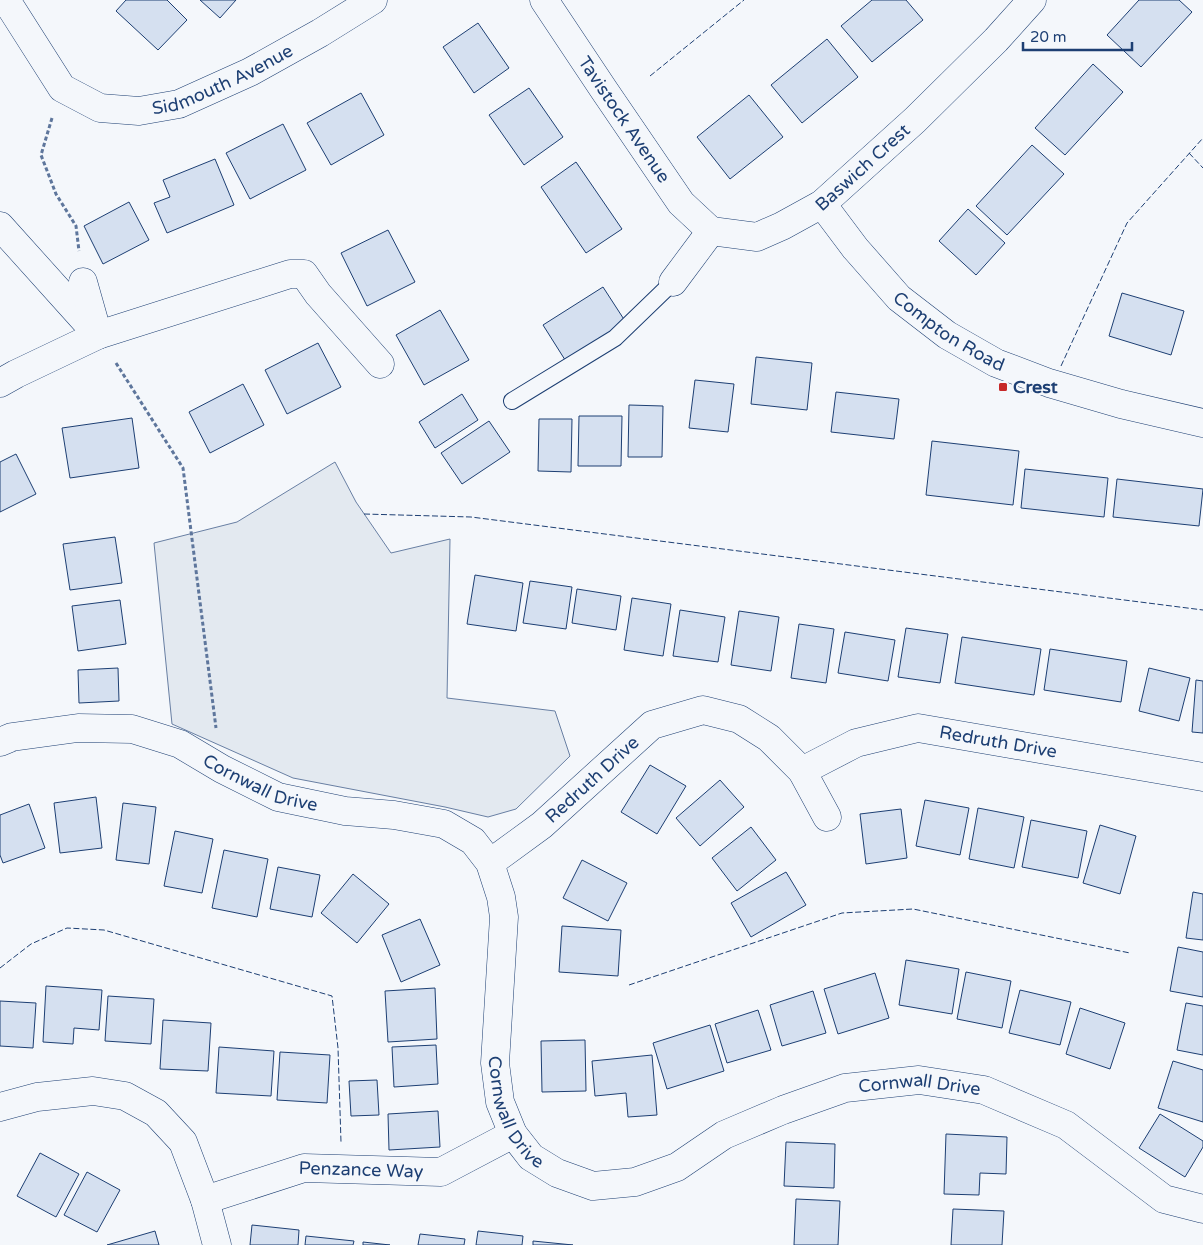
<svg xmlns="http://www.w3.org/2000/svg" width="1203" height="1245" font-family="'Varela Round',sans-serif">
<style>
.green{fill:#e3e9f0;stroke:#687fa3}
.building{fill:#d5e0f0;stroke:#1d3f73}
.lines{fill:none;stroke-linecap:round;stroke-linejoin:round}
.lane-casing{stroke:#1d3f73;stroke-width:18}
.street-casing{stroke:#1d3f73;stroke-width:29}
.path{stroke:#5e769c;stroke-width:3;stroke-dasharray:4 2.5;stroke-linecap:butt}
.lane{stroke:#f4f7fb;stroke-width:16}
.street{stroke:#f4f7fb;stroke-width:28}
.fence{stroke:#1d3f73;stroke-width:1;stroke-dasharray:6 2.5;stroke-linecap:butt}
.poi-dot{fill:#c62828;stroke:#f4f7fb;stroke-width:2}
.labels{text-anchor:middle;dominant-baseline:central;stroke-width:4;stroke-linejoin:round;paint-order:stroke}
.street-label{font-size:18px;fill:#1d3f73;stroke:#f4f7fb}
.poi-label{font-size:18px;font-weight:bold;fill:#1d3f73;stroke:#f4f7fb;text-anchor:start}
</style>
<rect width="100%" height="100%" fill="#f4f7fb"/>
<polygon class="green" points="335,462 356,502 391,553 450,539 447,698 555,711 570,756 516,809 488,817 445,807 293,778 172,724 154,543 237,522"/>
<g class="building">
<polygon points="126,0 167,0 187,20 158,50 116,11"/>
<polygon points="200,0 236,0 220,18"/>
<polygon points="872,0 906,0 923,20 872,62 841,26"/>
<polygon points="1139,0 1179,0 1192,12 1141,67 1107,35"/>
<polygon points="478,23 509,68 474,93 443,47"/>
<polygon points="827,39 858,77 802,123 771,85"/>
<polygon points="1093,64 1123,92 1065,155 1035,128"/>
<polygon points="529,88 563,137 524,165 489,115"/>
<polygon points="361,93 384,135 331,165 307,123"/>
<polygon points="749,95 783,137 730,179 697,137"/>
<polygon points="283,124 306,170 250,199 226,153"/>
<polygon points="1032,145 1064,174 1007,235 976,206"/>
<polygon points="215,159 234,205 167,233 154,203 170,197 163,180"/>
<polygon points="576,162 622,229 586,253 541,187"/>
<polygon points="129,202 149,240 103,264 84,226"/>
<polygon points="968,209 1005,243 976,275 939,241"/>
<polygon points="388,230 415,282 367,306 341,253"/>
<polygon points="603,287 627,324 567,363 543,325"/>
<polygon points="1122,293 1184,311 1171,355 1109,336"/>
<polygon points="440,310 469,360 424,385 396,335"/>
<polygon points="318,343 341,387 287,414 265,370"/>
<polygon points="756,357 812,363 807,410 751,404"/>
<polygon points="695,380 734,384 728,432 689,428"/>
<polygon points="243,384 264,425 210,453 189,412"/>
<polygon points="836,392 899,399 894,439 831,432"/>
<polygon points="462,394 478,420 435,448 419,422"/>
<polygon points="629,405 663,406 662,457 628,457"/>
<polygon points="579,416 622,416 621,466 578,466"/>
<polygon points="132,418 139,468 70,478 62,428"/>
<polygon points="539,419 572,419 571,472 538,471"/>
<polygon points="489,421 510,452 462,484 441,453"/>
<polygon points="932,441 1019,451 1013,505 926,495"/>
<polygon points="16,454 36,494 0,512 0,462"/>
<polygon points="1025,469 1108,478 1104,517 1021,508"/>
<polygon points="1117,479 1203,489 1199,526 1113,517"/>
<polygon points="115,537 122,583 70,590 63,544"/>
<polygon points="475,575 523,583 516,631 467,624"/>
<polygon points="530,581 572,587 566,629 523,623"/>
<polygon points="577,589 621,596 616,630 572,623"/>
<polygon points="632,598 671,604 663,656 624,650"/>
<polygon points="120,600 126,644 78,651 72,606"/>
<polygon points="680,610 725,617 718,662 673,656"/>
<polygon points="739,611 779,617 771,671 731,665"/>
<polygon points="799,624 834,629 826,683 791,678"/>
<polygon points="906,628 948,634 940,683 898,677"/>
<polygon points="845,632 895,640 888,681 838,673"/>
<polygon points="962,637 1041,649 1034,695 955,683"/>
<polygon points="1050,649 1127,661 1121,702 1044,690"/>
<polygon points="118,668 119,701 79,703 78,670"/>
<polygon points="1149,668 1190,678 1179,721 1139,711"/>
<polygon points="1196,680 1203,681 1203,733 1192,732"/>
<polygon points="650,765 686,786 657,834 621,812"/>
<polygon points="720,780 744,807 700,846 676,818"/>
<polygon points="96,797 102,848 60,853 54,803"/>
<polygon points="925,800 969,808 960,855 916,846"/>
<polygon points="123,803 156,807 149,864 116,860"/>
<polygon points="29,804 45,848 3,863 0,855 0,815"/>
<polygon points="978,808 1024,817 1014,868 969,859"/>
<polygon points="901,809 907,858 866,864 860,814"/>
<polygon points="1031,820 1087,831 1078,878 1022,867"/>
<polygon points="1100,825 1136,836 1120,894 1083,883"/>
<polygon points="751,827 776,860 737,891 712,858"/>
<polygon points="175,831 213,839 202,893 164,886"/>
<polygon points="224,850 268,859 257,917 212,908"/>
<polygon points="582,860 627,883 608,921 563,898"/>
<polygon points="278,867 320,875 312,917 270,909"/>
<polygon points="786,872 806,905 751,937 731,903"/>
<polygon points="353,874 389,904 357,943 321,913"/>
<polygon points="1193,892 1203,894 1203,940 1186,938"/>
<polygon points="420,919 440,965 401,982 382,935"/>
<polygon points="562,926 621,930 618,976 559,972"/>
<polygon points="1178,947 1203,952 1203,997 1170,991"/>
<polygon points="906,960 959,969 952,1014 899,1005"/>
<polygon points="966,972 1011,981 1002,1028 957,1019"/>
<polygon points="875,973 889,1018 838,1034 824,989"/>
<polygon points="46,986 102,990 99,1030 74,1028 73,1044 43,1042"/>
<polygon points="435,988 437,1039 388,1042 385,991"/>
<polygon points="1020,990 1071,1002 1060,1045 1009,1033"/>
<polygon points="813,991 826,1033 782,1046 770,1005"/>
<polygon points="108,996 154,999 151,1044 105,1041"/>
<polygon points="0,1001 36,1003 33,1048 0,1046"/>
<polygon points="1186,1003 1203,1006 1203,1055 1177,1050"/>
<polygon points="1080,1008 1125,1023 1110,1069 1066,1054"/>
<polygon points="758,1010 771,1050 727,1063 715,1024"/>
<polygon points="163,1020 211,1023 208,1071 160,1069"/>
<polygon points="710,1025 724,1071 667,1089 653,1043"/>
<polygon points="585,1040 586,1091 542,1092 541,1041"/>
<polygon points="436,1045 438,1084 394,1087 392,1047"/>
<polygon points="219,1047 274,1051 271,1096 216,1093"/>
<polygon points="280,1052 330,1055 327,1103 277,1100"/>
<polygon points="652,1055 657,1115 628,1117 626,1093 595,1096 592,1061"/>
<polygon points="1173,1061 1203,1070 1203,1122 1158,1108"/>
<polygon points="377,1080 379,1115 351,1116 349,1081"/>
<polygon points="438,1111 440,1147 389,1150 388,1114"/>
<polygon points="1160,1114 1203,1141 1203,1147 1185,1177 1139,1148"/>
<polygon points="946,1134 1007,1137 1006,1174 980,1173 979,1195 944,1194"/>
<polygon points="786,1142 835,1144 834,1188 784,1186"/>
<polygon points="40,1153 79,1174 56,1217 17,1196"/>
<polygon points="87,1172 120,1190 97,1232 64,1215"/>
<polygon points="796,1199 840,1201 838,1245 794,1245"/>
<polygon points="953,1209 1004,1211 1002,1245 951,1245"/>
<polygon points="252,1225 299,1230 298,1245 250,1245"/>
<polygon points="155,1231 159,1245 107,1245"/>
<polygon points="478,1231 523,1236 522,1245 476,1245"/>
<polygon points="420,1234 465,1239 464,1245 418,1245"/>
<polygon points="306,1236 354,1241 353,1245 305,1245"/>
<polygon points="533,1241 573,1245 533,1245"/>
<polygon points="363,1242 390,1245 363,1245"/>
</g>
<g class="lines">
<defs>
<polyline id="lane" points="512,401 615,338 673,282"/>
<g id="street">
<path id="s1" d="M 6,0 L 62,88 L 100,108 L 139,111 L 179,104 L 250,72 L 320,33 L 373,0"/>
<path id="s2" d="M 544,0 L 604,90 L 681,203 L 711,231"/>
<path id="s3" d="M 822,204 L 855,248 L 899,298 L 947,335 L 996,363 L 1049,383 L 1121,404 L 1203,423"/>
<polyline points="0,226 98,335 290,274 304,274 318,294 380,364"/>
<path id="s4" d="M 711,231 L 757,237 L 782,226 L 822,204 L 915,120 L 996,40 L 1032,0"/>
<polyline points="673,282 711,231"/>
<polyline points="0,383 16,374 98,335 83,282"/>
<path id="s5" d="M 0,742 L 12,737 L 78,728 L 132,729 L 180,744 L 222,769 L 278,797 L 345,811 L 394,815 L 444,824 L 473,841 L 490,863 L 501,897 L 504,917 L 495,1063 L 500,1102 L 513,1134 L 531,1157 L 557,1173 L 593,1186 L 635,1182 L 677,1167 L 724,1135 L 783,1110 L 845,1088 L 919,1080 L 984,1090 L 1066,1125 L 1164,1199 L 1203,1209"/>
<path id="s6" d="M 802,771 L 856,743 L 918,728 L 1203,777"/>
<path id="s7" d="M 490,863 L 542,825 L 652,725 L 703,710 L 739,719 L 769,738 L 802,771 L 827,817"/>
<polyline points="0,1107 37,1097 93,1091 125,1096 156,1113 183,1142 205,1200 217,1245"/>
<path id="s8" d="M 205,1200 L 304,1168 L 441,1172 L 513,1134"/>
</g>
</defs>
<use href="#lane" class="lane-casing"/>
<use href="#street" class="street-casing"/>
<g class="path">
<polyline points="52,118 41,155 56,194 76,226 79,251"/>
<polyline points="116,363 183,468 216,728"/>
</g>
<use href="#lane" class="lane"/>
<use href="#street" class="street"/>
<g class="fence">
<polyline points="650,76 744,0"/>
<polyline points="1189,153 1203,168"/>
<polyline points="1061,366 1127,223 1203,138"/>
<polyline points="364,514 471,517 1203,610"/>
<polyline points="0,968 31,944 67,928 104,930 332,996 338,1048 341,1142"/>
<polyline points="629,985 842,913 913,909 1130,953"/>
</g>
</g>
<rect class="poi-dot" x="998" y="382" width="10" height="10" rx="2.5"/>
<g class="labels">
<g class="street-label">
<text stroke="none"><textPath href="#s1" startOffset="276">Sidmouth Avenue</textPath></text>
<text stroke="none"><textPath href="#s2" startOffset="144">Tavistock Avenue</textPath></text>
<text stroke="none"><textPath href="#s4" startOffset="174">Baswich Crest</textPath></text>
<text stroke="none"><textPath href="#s3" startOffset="182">Compton Road</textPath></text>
<text stroke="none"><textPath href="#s6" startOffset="206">Redruth Drive</textPath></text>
<text stroke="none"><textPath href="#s7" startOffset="132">Redruth Drive</textPath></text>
<text stroke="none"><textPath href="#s5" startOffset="274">Cornwall Drive</textPath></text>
<text stroke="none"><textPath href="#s5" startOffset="1248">Cornwall Drive</textPath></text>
<text stroke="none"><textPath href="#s5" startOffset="782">Cornwall Drive</textPath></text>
<text stroke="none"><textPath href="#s8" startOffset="161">Penzance Way</textPath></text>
</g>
<g class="poi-label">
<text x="1013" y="387">Crest</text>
</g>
</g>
<path d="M1023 42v8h109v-8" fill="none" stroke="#1d3f73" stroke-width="2.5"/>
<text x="1030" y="42" font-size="15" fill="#1d3f73" stroke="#f4f7fb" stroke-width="4" paint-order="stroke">20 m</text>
</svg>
